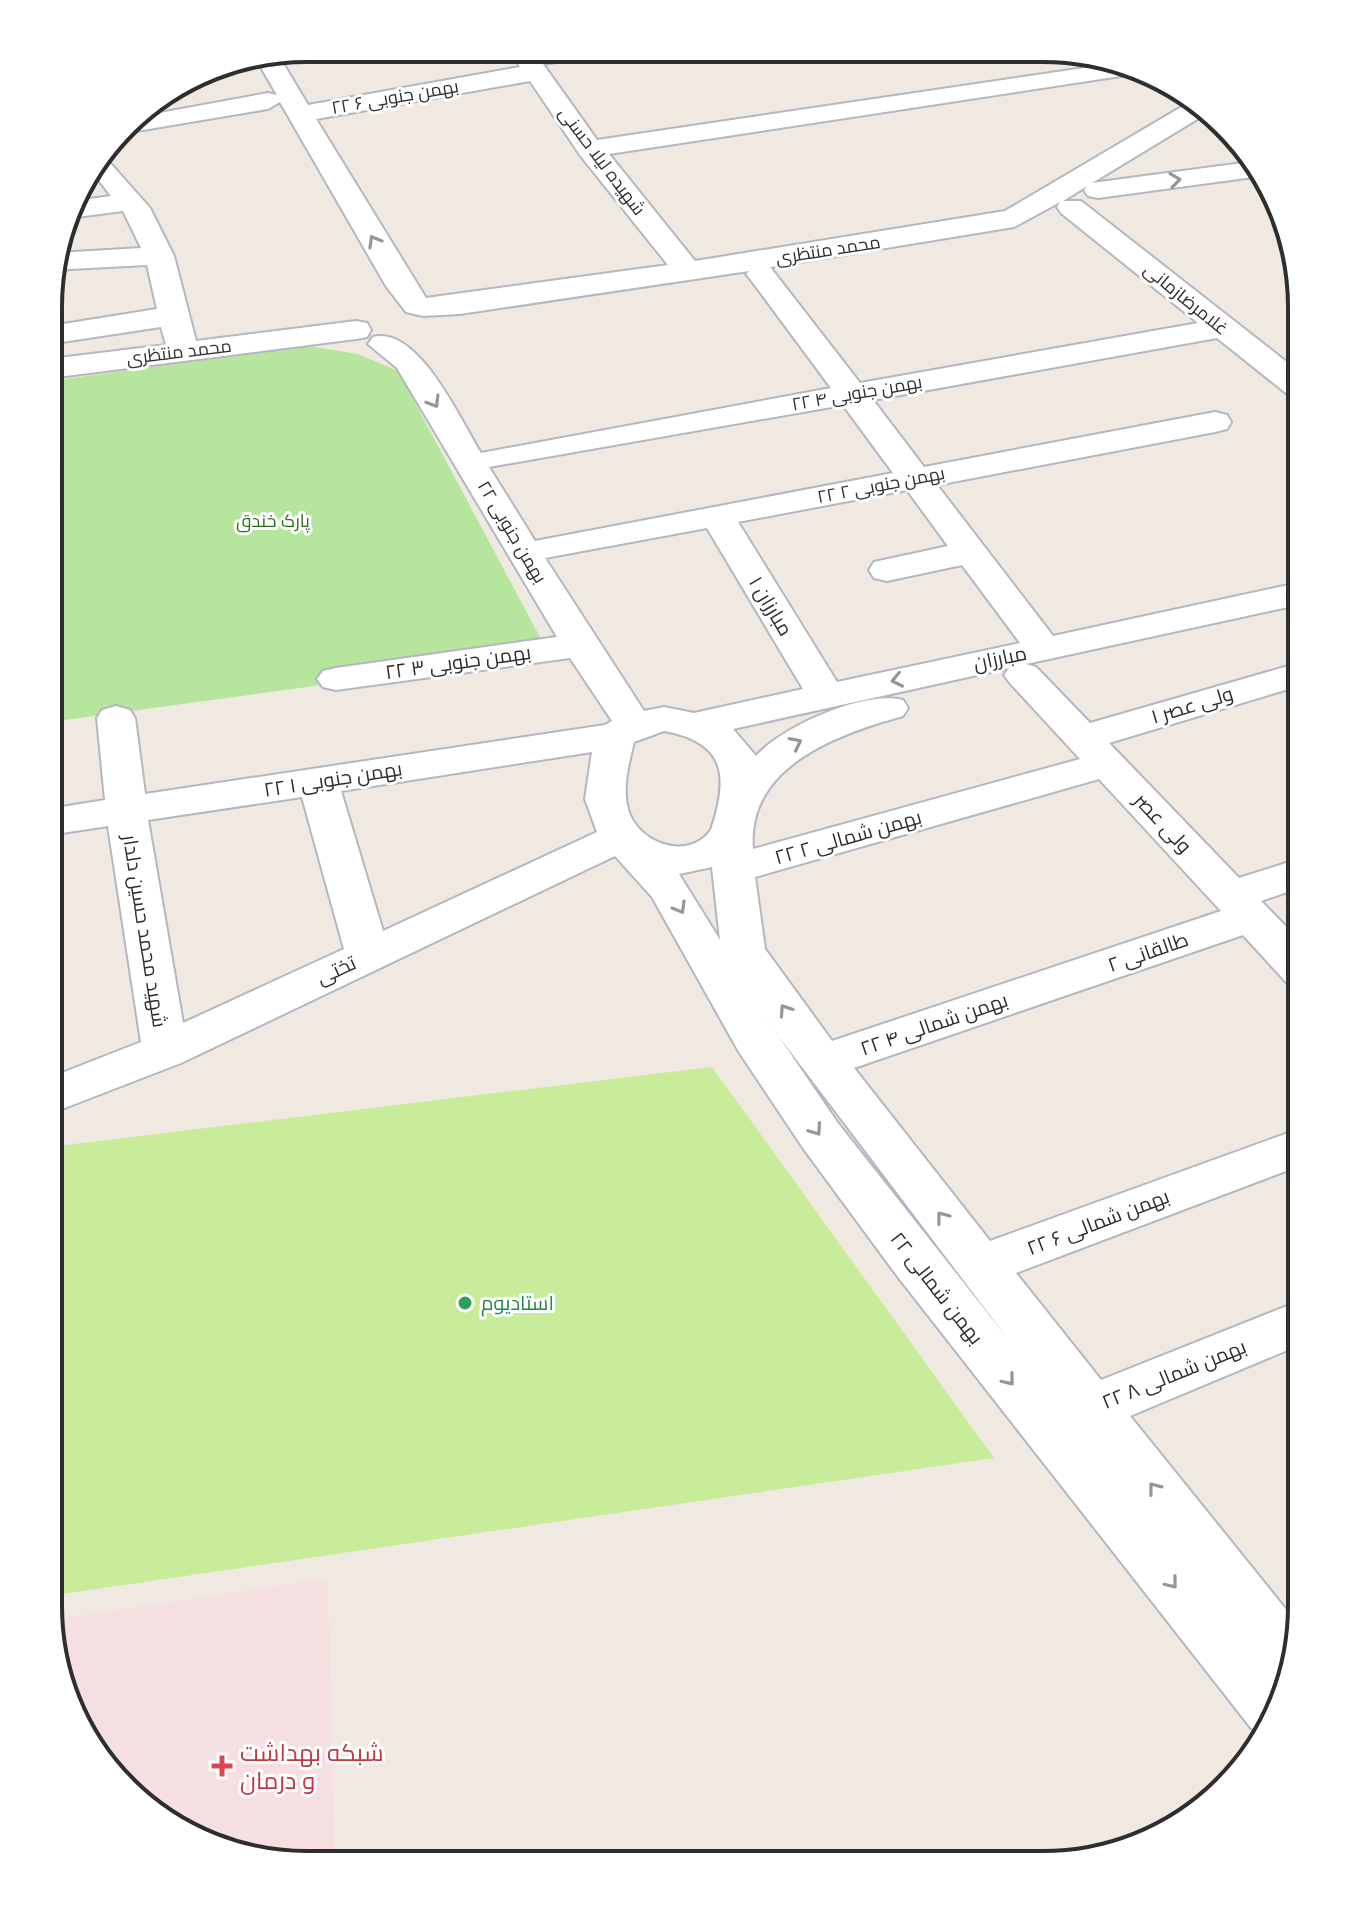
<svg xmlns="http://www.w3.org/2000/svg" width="1350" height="1913" font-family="Figtree,Cairo,sans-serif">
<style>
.medical{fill:#f5dfe0}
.green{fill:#b6e59e}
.pitch{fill:#c9ec9a}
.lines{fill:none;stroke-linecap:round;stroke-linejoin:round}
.minor-casing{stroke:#b4b7c1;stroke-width:4}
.minor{fill:#fff;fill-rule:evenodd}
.oneway{stroke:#969696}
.leisure-dot{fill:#2e9e5b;stroke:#fff;stroke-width:3}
.health-dot{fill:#e0444e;stroke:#fff;stroke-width:3}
.labels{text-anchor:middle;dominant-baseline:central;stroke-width:6;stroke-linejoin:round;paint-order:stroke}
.far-street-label{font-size:18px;fill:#2e2e2e;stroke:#fff}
.far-park-label{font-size:18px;fill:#2c6e1b;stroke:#fff}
.street-label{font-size:20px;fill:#2e2e2e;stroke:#fff}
.leisure-label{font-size:20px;fill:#27864d;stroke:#fff;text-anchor:start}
.near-health-label{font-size:24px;fill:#be3a42;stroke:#fff;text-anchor:start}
.rim{fill:none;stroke:#2e2e2e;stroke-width:4}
</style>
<rect width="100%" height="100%" fill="#efe9e1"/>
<polygon class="medical" points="328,1578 335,1863 274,1863 150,1812 75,1720 51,1620"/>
<polygon class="green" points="308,346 358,354 398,371 549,654 50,722 50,381"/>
<polygon class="pitch" points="712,1067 994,1458 48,1596 49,1147"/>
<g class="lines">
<defs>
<g id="minor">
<path d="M 508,49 L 604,49 L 601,55 L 543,64 L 597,140 L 1111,64 L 1134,74 L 609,154 L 695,261 L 1005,211 L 1195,99 L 1209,112 L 1092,183 L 1250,162 L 1261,176 L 1098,198 L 1088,196 L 1084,190 L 1087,186 L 1063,201 L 1081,201 L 1302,374 L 1302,400 L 1291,397 L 1217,338 L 873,400 L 924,467 L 1215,412 L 1227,415 L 1231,422 L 1227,429 L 1215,432 L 937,485 L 1053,636 L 1302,582 L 1302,604 L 1026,664 L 1036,667 L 1090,723 L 1302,662 L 1302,685 L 1109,743 L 1239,878 L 1302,858 L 1302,887 L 1261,901 L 1302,943 L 1302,986 L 1286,982 L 1243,935 L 854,1068 L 990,1241 L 1302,1128 L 1302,1165 L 1016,1273 L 1101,1380 L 1302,1300 L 1302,1344 L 1130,1416 L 1300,1627 L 1264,1733 L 1251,1728 L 898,1277 L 803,1148 L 739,1052 L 652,897 L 615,856 L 181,1063 L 49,1114 L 49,1078 L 141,1042 L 108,826 L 49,835 L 49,809 L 105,800 L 97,718 L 102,710 L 116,706 L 130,710 L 135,718 L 145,794 L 605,725 L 612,721 L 570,658 L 336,690 L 323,687 L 317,679 L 323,671 L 336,668 L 557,637 L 397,368 L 368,344 L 373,337 C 419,326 460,420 481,453 L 831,388 L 751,280 L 746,274 L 749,271 L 460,314 L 423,316 L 406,312 L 386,286 L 280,102 L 268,109 L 119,134 L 132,118 L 268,93 L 277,95 L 255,57 L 277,53 L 308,105 L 520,67 ZM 530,81 L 580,155 L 668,265 L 426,298 L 316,119 ZM 1060,202 L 1057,207 L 1061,213 L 1198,323 L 860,383 L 770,267 L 1014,227 ZM 843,405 L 893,473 L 535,541 L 489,467 ZM 907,490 L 948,546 L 874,562 L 869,570 L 874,578 L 887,581 L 962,565 L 1020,643 L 837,682 L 738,522 ZM 707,528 L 803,689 L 694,713 L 664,707 L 644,711 L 545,558 ZM 1009,668 L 1004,675 L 1010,683 L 1080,759 L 753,849 C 746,767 837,734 903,716 L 908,708 L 903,700 C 863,690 782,727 756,756 L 733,729 ZM 664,731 C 726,742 729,776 711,830 C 688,862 637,843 628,809 C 622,787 629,763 634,742 ZM 592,752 L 585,799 L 597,832 L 383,931 L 341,791 ZM 1099,779 L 1221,911 L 832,1041 L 765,949 L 755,877 ZM 302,797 L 344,949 L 183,1023 L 148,820 ZM 712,867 L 720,940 L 679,874 ZM 756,1003 L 780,1038 L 1008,1339 L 837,1122 Z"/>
<polygon points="102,154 150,208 174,256 196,341 356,321 367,323 371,330 367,337 356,339 50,378 50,359 166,345 161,327 62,342 50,338 51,326 157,309 147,265 51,270 57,253 141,248 123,211 69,218 75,201 111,196 90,169"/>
</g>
</defs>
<use href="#minor" class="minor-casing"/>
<use href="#minor" class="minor"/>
</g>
<defs><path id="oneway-chevron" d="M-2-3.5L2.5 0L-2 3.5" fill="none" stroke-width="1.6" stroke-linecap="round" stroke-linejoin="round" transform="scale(2)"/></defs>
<g class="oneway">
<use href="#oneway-chevron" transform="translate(1175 180) rotate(-8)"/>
<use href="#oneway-chevron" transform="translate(374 241) rotate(-120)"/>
<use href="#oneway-chevron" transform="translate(434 402) rotate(59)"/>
<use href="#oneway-chevron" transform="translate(897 680) rotate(168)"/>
<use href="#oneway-chevron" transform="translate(796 743) rotate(-27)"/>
<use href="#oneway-chevron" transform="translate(680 908) rotate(60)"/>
<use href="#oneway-chevron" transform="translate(785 1010) rotate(-124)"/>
<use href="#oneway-chevron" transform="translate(816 1130) rotate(55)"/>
<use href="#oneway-chevron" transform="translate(942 1217) rotate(-127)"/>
<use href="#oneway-chevron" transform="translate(1009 1380) rotate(51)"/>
<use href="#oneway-chevron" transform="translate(1154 1488) rotate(-128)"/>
<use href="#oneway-chevron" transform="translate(1172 1583) rotate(51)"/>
</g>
<circle class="leisure-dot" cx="465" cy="1303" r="8"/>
<path class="health-dot" d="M218 1754h8v8h8v8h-8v8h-8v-8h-8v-8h8z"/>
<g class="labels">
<g class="far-street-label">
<text transform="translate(395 97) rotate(-10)">۲۲ بهمن جنوبی ۶</text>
<text transform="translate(602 161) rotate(53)">شهیده لیلا حسنی</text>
<text transform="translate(828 250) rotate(-9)">محمد منتظری</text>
<text transform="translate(1186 299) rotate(39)">غلامرضازمانی</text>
<text transform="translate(179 352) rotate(-7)">محمد منتظری</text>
<text transform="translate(857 393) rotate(-10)">۲۲ بهمن جنوبی ۴</text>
<text transform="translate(881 485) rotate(-11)">۲۲ بهمن جنوبی ۲</text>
<text transform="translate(512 532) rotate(59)">۲۲ بهمن جنوبی</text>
</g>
<g class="far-park-label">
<text x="273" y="521">پارک خندق</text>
</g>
<g class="street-label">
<text transform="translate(771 606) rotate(59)">مبارزان ۱</text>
<text transform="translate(1000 658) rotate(-12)">مبارزان</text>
<text transform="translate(458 662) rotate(-8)">۲۲ بهمن جنوبی ۳</text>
<text transform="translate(1192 705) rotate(-17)">ولی عصر ۱</text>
<text transform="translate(333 779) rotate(-9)">۲۲ بهمن جنوبی ۱</text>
<text transform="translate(1163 823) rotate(47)">ولی عصر</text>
<text transform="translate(848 837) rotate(-16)">۲۲ بهمن شمالی ۲</text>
<text transform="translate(145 931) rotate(81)">شهید محمد حسین دلدار</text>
<text transform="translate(1148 952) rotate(-19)">طالقانی ۲</text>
<text transform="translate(336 970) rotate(-25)">تختی</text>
<text transform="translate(934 1024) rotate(-19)">۲۲ بهمن شمالی ۴</text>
<text transform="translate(1098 1222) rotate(-21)">۲۲ بهمن شمالی ۶</text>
<text transform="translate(937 1288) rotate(52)">۲۲ بهمن شمالی</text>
<text transform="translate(1174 1374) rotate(-22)">۲۲ بهمن شمالی ۸</text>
</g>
<g class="leisure-label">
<text x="481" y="1303">استادیوم</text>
</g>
<g class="near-health-label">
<text x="240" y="1752">شبکه بهداشت<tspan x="240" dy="28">و درمان</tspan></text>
</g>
</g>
<path d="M0 0H1350V1913H0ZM307 62H1043A245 245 0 0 1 1288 307V1606A245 245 0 0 1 1043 1851H307A245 245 0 0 1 62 1606V307A245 245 0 0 1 307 62Z" fill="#fff" fill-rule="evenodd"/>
<path class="rim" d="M307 62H1043A245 245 0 0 1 1288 307V1606A245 245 0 0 1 1043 1851H307A245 245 0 0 1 62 1606V307A245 245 0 0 1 307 62Z"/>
</svg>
